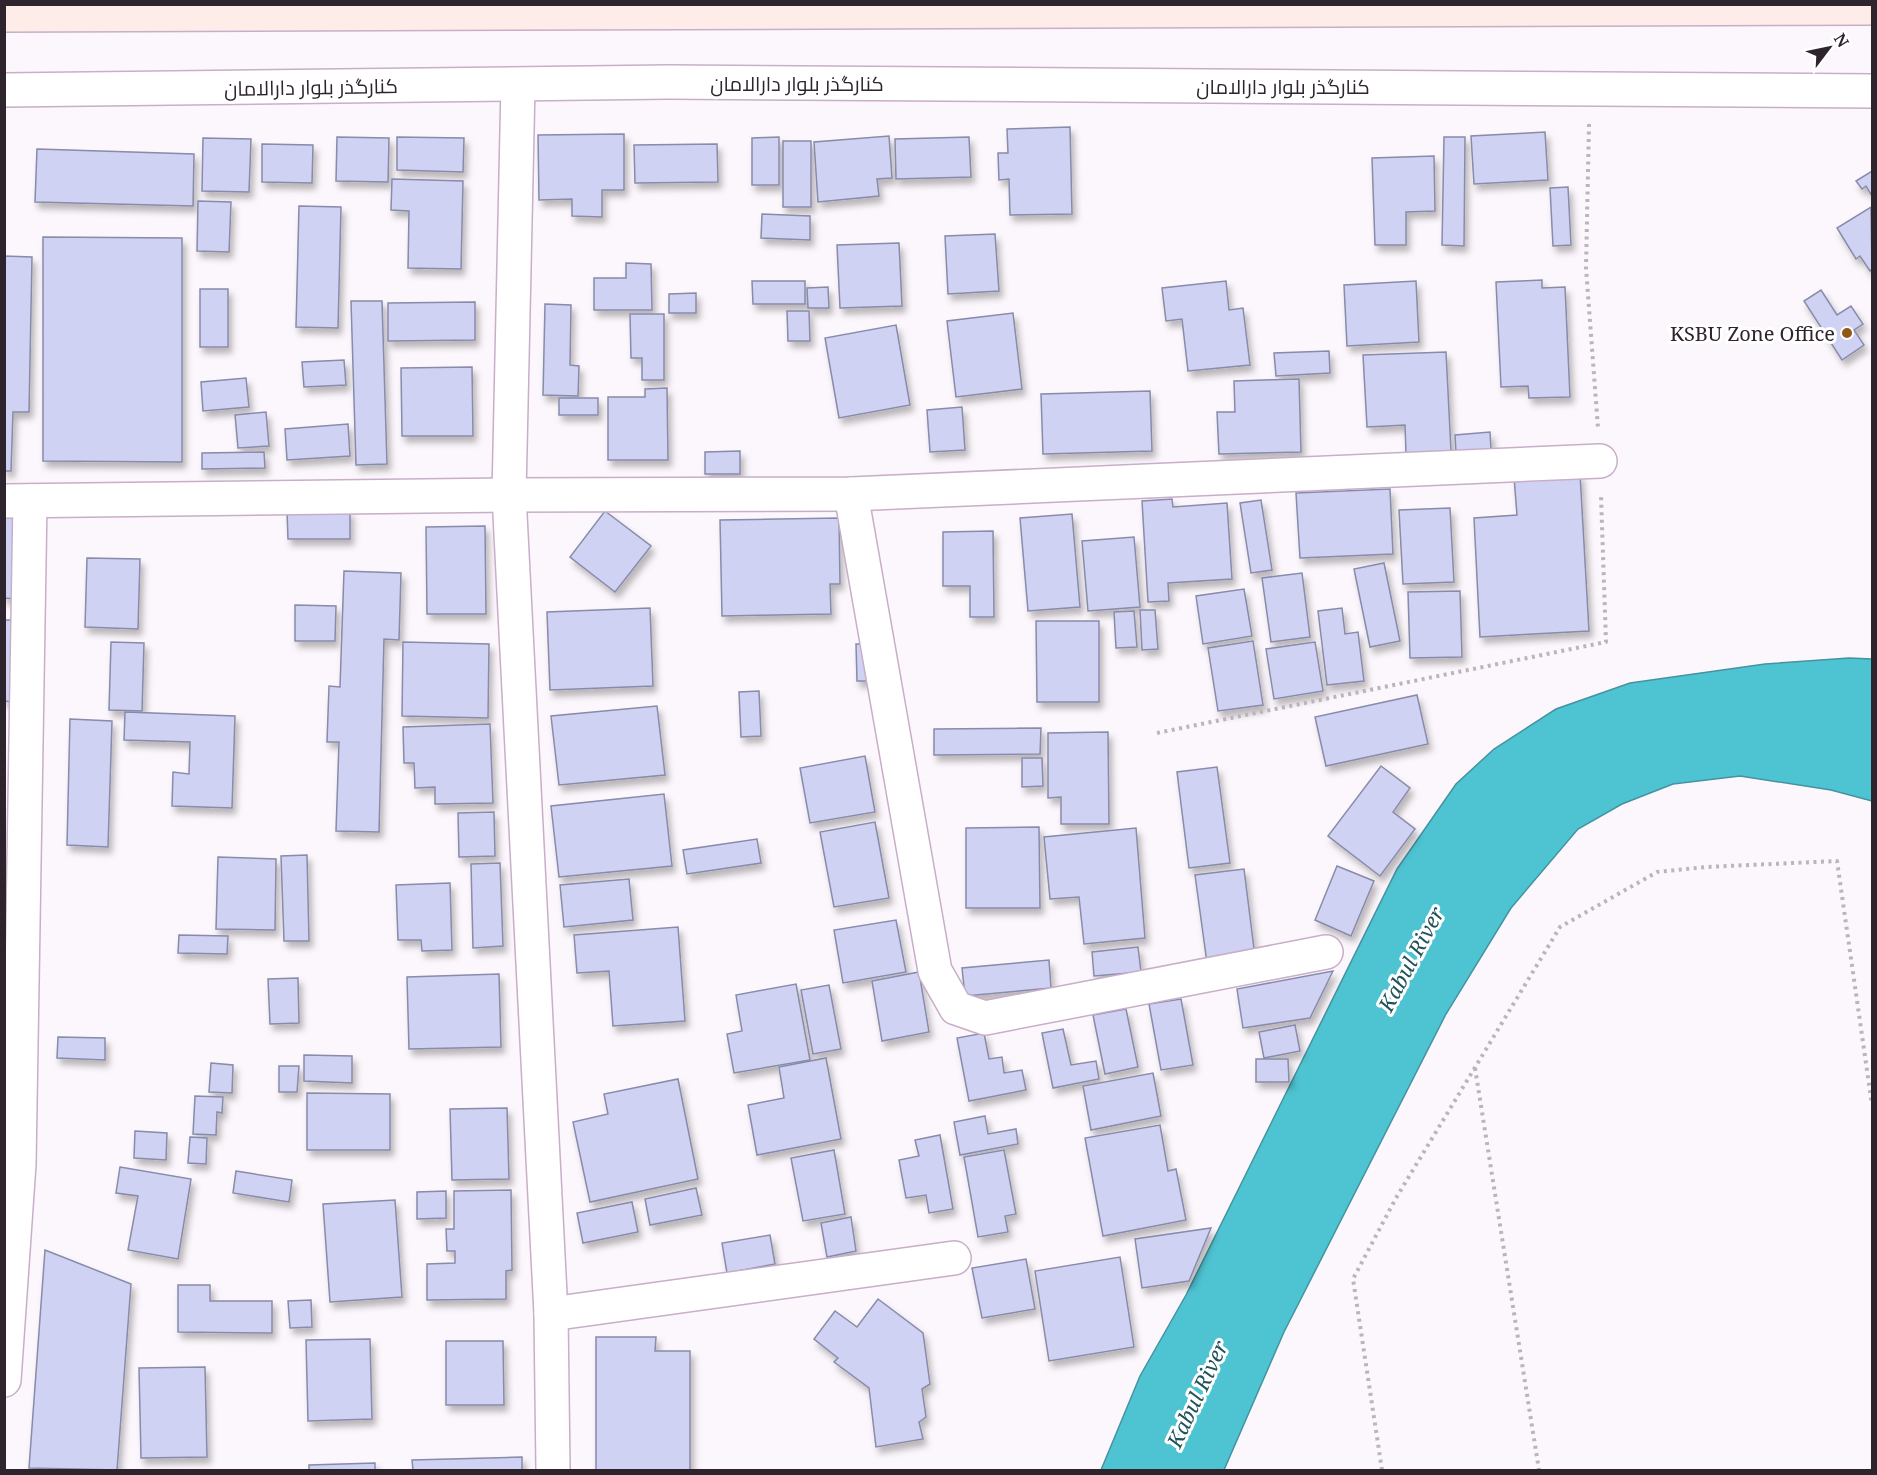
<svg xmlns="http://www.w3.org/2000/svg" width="1877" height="1475" font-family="'Noto Serif',Cairo,serif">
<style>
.water{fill:#4ec3d2;stroke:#4493a1;stroke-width:1.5}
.building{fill:#cfd2f3;stroke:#888ba9;stroke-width:1.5;filter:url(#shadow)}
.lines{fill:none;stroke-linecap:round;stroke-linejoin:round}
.minor-casing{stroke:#c8aec8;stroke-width:36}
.tertiary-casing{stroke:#c8aec8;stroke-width:36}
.secondary-casing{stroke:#c8aec8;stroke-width:36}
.path{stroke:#bbb5bb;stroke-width:4;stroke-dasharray:3 4.5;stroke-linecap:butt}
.minor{stroke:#fff;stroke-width:33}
.tertiary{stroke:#fff;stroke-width:33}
.secondary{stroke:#fdece7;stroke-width:33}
.poi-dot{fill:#925616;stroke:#fff;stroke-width:2}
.labels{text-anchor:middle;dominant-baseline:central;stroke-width:6;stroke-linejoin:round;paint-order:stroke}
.street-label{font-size:20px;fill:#2e242e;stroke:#fff}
.poi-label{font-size:20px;fill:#2e242e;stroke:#fff;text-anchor:end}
.water-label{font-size:21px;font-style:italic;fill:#21535a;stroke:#fff}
</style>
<defs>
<filter id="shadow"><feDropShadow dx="3.5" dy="6" stdDeviation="3" flood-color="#0004"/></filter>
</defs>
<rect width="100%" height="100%" fill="#fcf7fc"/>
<polygon class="water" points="1849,658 1872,659 1872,801 1831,790 1740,776 1673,784 1622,804 1578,829 1511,908 1446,1014 1284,1332 1224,1470 1101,1470 1140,1376 1186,1295 1397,869 1456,784 1494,749 1556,709 1630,683 1765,664"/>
<g class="building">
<polygon points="1070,127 1072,214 1010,215 1009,179 999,180 998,153 1008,153 1007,129"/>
<polygon points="1545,132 1548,180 1474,184 1471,136"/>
<polygon points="624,134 624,190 602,190 602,217 572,216 572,199 539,200 538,135"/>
<polygon points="889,136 892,178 877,179 879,196 818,202 814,142"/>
<polygon points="337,137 389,138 388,182 336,181"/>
<polygon points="397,137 464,138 463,172 397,170"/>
<polygon points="779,137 779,185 752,185 752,138"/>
<polygon points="969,137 971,177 896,179 895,139"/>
<polygon points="1444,137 1465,137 1464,246 1442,245"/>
<polygon points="203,138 251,139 249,192 202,191"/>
<rect x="783" y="141" width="28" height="66"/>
<polygon points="262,144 313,145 312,183 262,182"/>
<polygon points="717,144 718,182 635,183 634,145"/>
<polygon points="37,149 194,154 193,206 35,202"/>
<polygon points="1434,156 1435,211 1406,212 1406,245 1375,245 1372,158"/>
<polygon points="1872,171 1872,196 1866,186 1862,189 1856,181"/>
<polygon points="392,179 463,181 461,269 408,268 409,211 391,210"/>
<polygon points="1568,187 1571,245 1553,246 1550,188"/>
<polygon points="198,201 231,202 229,252 197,251"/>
<polygon points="299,206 341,207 338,328 296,327"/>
<polygon points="1871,207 1872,269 1870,271 1860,256 1856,259 1837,228"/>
<polygon points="762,214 810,216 810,240 761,238"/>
<polygon points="995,234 999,291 948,294 945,236"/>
<polygon points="43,237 182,238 182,462 43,461"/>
<polygon points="899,243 902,306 840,308 837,245"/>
<polygon points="4,256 32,257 29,412 13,412 11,471 4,471"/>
<polygon points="626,263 651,264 652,310 594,310 594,278 626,278"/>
<polygon points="1542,280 1542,288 1565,287 1570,397 1529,398 1528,386 1501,387 1496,282"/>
<polygon points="752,281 805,281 805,304 753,304"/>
<polygon points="1226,281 1229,310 1243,308 1250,365 1188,371 1182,319 1166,321 1162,288"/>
<polygon points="1416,281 1419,342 1347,346 1344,285"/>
<polygon points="828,287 829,308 808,308 807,288"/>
<rect x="200" y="289" width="28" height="58"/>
<polygon points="1821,290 1837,315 1851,306 1863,324 1854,330 1864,345 1842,360 1804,301"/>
<polygon points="696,293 696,313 669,313 669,294"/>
<polygon points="351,301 382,301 387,464 356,465"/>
<polygon points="475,302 475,340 388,341 388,303"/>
<polygon points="545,304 571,305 570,365 579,366 578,396 543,395"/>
<polygon points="787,311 809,311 810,341 788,341"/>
<polygon points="1013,313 1022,389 956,397 947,321"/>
<polygon points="630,314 664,314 664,380 642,380 642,358 631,358"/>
<polygon points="896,325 910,405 839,418 825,338"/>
<polygon points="1329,351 1330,373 1276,376 1274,353"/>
<polygon points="1446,352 1451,451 1406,453 1405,425 1367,427 1363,355"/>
<polygon points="344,360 346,385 304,387 302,362"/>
<polygon points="472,367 473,436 402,436 401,368"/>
<polygon points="246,378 249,407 203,411 201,382"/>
<polygon points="1299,379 1301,452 1219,454 1217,412 1235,412 1234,381"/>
<polygon points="667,388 668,460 608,460 608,397 645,397 645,389"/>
<polygon points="1150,391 1152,451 1043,454 1041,394"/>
<rect x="559" y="398" width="39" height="17"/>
<polygon points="962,407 965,450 930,452 927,410"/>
<polygon points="266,412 269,446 238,448 235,415"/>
<polygon points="348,424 350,456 287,460 285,429"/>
<polygon points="1490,432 1491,450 1456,453 1455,435"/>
<polygon points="740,451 740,474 705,474 705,452"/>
<polygon points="264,452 265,468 202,469 202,453"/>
<polygon points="1580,474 1589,631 1480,637 1474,518 1517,515 1514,477"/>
<polygon points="1390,489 1393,554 1300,558 1296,493"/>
<polygon points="1172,499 1173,507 1227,503 1232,579 1168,583 1169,601 1148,602 1142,501"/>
<polygon points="1261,500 1272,570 1251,573 1240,503"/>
<polygon points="1450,508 1454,582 1403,584 1399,510"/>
<polygon points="4,509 21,510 18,599 4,598"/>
<polygon points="287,511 350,511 350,539 288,539"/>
<polygon points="605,511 651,546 615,592 570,557"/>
<polygon points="1072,514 1080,607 1028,611 1020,518"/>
<polygon points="839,518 840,584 830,584 831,614 722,616 720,520"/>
<polygon points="485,526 486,614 427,614 426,527"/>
<polygon points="993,531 994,617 970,617 970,586 943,586 943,532"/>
<polygon points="1134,537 1140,607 1088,611 1082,541"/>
<polygon points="87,558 140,559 138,629 85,627"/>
<polygon points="1384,563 1400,641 1370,647 1354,569"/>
<polygon points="344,571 401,573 399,640 384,639 379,832 336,831 339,742 327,742 329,686 340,687"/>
<polygon points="1302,573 1310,637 1271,642 1262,578"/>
<polygon points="1244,589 1252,636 1203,644 1196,596"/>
<polygon points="1460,591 1462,657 1410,658 1408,592"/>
<polygon points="295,605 336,606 335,641 295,641"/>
<polygon points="650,608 653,686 550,690 547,612"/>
<polygon points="1342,608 1345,634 1358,632 1364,681 1327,685 1318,611"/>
<polygon points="1140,610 1155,610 1158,649 1142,650"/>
<polygon points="1134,611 1137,647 1116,648 1114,612"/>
<polygon points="4,620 16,620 13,702 4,701"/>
<polygon points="1036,621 1099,621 1099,702 1037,702"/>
<polygon points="1253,641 1263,705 1218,711 1208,648"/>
<polygon points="111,642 144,643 142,711 109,710"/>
<polygon points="403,642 489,644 488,718 402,716"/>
<polygon points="1315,642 1323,691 1274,699 1266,649"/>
<polygon points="856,644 871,644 872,681 857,681"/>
<polygon points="759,691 761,736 741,737 739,692"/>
<polygon points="1417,695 1428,744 1326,766 1315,717"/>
<polygon points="657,706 665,775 559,785 551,716"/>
<polygon points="125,712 235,716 232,808 172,806 173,772 189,774 190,742 124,740"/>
<polygon points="70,719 112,721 108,847 67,845"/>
<polygon points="490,724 493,803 435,804 435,787 415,788 414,763 404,763 403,727"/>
<polygon points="1041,728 1040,754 934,755 934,729"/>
<polygon points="1108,732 1109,824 1061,824 1061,797 1048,798 1048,733"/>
<polygon points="865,756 875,812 810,823 800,768"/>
<polygon points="1022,758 1042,758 1043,786 1022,787"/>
<polygon points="1381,766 1410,788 1393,812 1415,829 1380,876 1328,836"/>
<polygon points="1217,767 1230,863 1189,868 1177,772"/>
<polygon points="664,794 672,866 559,877 551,806"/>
<polygon points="494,812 495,856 459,857 458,813"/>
<polygon points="875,822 889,898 834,907 820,832"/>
<polygon points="1039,827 1040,908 966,908 966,828"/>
<polygon points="1136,828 1145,938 1084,944 1079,897 1050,899 1044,837"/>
<polygon points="757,839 761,863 687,874 683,850"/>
<polygon points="307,855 309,941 284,941 281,856"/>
<polygon points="218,857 276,859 275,930 216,929"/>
<polygon points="500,863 503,946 473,948 471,864"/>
<polygon points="1337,866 1374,881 1351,936 1315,920"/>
<polygon points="1244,869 1255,957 1207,963 1195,875"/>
<polygon points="629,879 633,920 564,927 560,885"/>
<polygon points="450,883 452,950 422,951 421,940 398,940 396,885"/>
<polygon points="896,920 906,972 843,983 834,930"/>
<polygon points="678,927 685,1021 613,1026 609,971 577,973 574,935"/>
<polygon points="179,935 228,936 227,954 178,953"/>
<polygon points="1138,947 1141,972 1094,976 1092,952"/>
<polygon points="1049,960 1051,988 965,996 962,968"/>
<polygon points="1333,971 1310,1018 1243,1028 1237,989"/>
<polygon points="919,972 929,1032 882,1041 872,981"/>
<polygon points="499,974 501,1047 409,1049 407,977"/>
<polygon points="298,978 299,1023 270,1024 268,979"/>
<polygon points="796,984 810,1060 734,1073 727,1034 742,1031 736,995"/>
<polygon points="829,985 841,1049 813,1054 801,990"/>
<polygon points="1181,999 1193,1065 1161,1070 1149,1004"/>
<polygon points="1126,1009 1138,1067 1105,1074 1093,1015"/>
<polygon points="1295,1025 1300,1051 1264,1058 1259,1032"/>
<polygon points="1063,1029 1071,1065 1096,1061 1099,1079 1053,1088 1042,1033"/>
<polygon points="984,1033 989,1059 1002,1057 1004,1073 1022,1070 1026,1090 969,1101 957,1038"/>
<polygon points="58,1037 105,1038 105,1060 57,1058"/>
<polygon points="304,1055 352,1056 352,1083 304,1081"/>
<polygon points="826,1058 841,1139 757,1155 748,1105 784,1098 779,1067"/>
<polygon points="1256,1059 1288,1059 1289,1082 1256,1082"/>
<polygon points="211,1063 233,1065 232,1093 209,1092"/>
<polygon points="279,1066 299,1066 297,1092 279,1092"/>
<polygon points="1153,1073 1161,1116 1091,1130 1083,1086"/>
<polygon points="678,1079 698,1179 590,1202 573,1122 608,1114 604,1094"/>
<polygon points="307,1093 390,1094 390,1150 307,1150"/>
<polygon points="195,1096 223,1097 222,1113 217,1112 216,1135 193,1134"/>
<polygon points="507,1108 509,1179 452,1180 450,1109"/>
<polygon points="985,1116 988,1134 1016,1129 1018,1144 960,1155 954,1122"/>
<polygon points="1160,1125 1168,1171 1176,1169 1186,1220 1103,1236 1085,1138"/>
<polygon points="135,1131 167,1133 166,1160 134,1158"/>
<polygon points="940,1135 953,1209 929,1213 926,1195 906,1198 899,1160 919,1156 915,1140"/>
<polygon points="190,1137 207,1138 206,1164 188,1163"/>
<polygon points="834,1150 845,1214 803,1221 791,1158"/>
<polygon points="1004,1150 1016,1214 1005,1216 1008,1232 978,1237 964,1157"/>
<polygon points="120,1167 191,1179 178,1259 128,1250 138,1196 116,1193"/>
<polygon points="236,1171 292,1180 289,1202 233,1193"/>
<polygon points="696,1188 702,1215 650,1225 645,1199"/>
<polygon points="511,1190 512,1270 506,1271 506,1299 427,1300 427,1264 455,1263 455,1251 447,1251 446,1229 454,1229 454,1191"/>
<polygon points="446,1191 446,1218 417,1219 417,1192"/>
<polygon points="395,1200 402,1297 330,1302 323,1204"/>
<polygon points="632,1202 638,1232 583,1243 577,1213"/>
<polygon points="851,1217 856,1251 827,1257 821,1223"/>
<polygon points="1211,1228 1189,1281 1142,1288 1135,1239"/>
<polygon points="770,1235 775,1264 727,1273 722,1243"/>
<polygon points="45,1250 131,1284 117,1470 29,1468"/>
<polygon points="1120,1257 1134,1347 1049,1361 1035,1271"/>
<polygon points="1026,1259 1035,1309 982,1318 972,1268"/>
<polygon points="178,1285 210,1285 210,1301 272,1301 272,1333 178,1332"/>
<polygon points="878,1299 923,1333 930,1384 922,1389 926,1417 919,1422 923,1439 876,1447 869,1388 834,1362 838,1358 814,1339 835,1311 857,1327"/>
<polygon points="311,1300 312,1327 290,1328 288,1301"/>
<polygon points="596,1337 656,1337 655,1351 690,1351 690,1470 596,1470"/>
<polygon points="370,1339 372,1419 308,1421 306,1340"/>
<polygon points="446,1341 503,1341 504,1405 446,1405"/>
<polygon points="205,1367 207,1457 141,1458 139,1368"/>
<polygon points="522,1457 522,1470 413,1470 412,1460"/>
<polygon points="375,1463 375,1470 309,1470 309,1465"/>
</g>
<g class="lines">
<defs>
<g id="minor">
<polyline points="851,494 935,971 956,1008 985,1018 1326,952"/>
<polyline points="4,501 509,495 851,494 1600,461"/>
<polyline points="551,1314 954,1258"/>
<polyline points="4,1380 19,1164 30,501"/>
</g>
<g id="tertiary">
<polyline points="518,85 509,495 551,1314 553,1470"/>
<polyline points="4,90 669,82 1872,91"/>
</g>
<polyline id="secondary" points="4,15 1872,8"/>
</defs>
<use href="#minor" class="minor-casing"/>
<use href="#tertiary" class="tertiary-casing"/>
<use href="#secondary" class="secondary-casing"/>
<g class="path">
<polyline points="1589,124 1586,268 1598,428"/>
<polyline points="1157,733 1606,642 1601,496"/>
<polyline points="1475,1068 1539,1470"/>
<polyline points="1382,1470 1353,1279 1396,1198 1560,927 1657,872 1706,867 1837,861 1872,1105"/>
</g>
<use href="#minor" class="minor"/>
<use href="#tertiary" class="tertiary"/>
<use href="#secondary" class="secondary"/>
</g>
<circle class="poi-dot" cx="1847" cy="333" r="6"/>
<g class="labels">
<g class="street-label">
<text x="797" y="83">کنارگذر بلوار دارالامان</text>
<text x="1283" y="86">کنارگذر بلوار دارالامان</text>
<text transform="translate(311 87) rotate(-1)">کنارگذر بلوار دارالامان</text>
</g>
<g class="poi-label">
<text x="1835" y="333">KSBU Zone Office</text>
</g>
<g class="water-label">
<text transform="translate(1411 959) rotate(-62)">Kabul River</text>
<text transform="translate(1197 1394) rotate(-65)">Kabul River</text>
</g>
</g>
<rect width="1877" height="1475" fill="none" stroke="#2e242e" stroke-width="12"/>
<g transform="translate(1829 48) rotate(58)" stroke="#ffffff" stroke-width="4.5" paint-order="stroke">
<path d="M0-4.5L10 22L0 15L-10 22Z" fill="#2e242e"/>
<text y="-9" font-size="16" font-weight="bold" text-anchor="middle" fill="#2e242e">N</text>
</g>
</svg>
